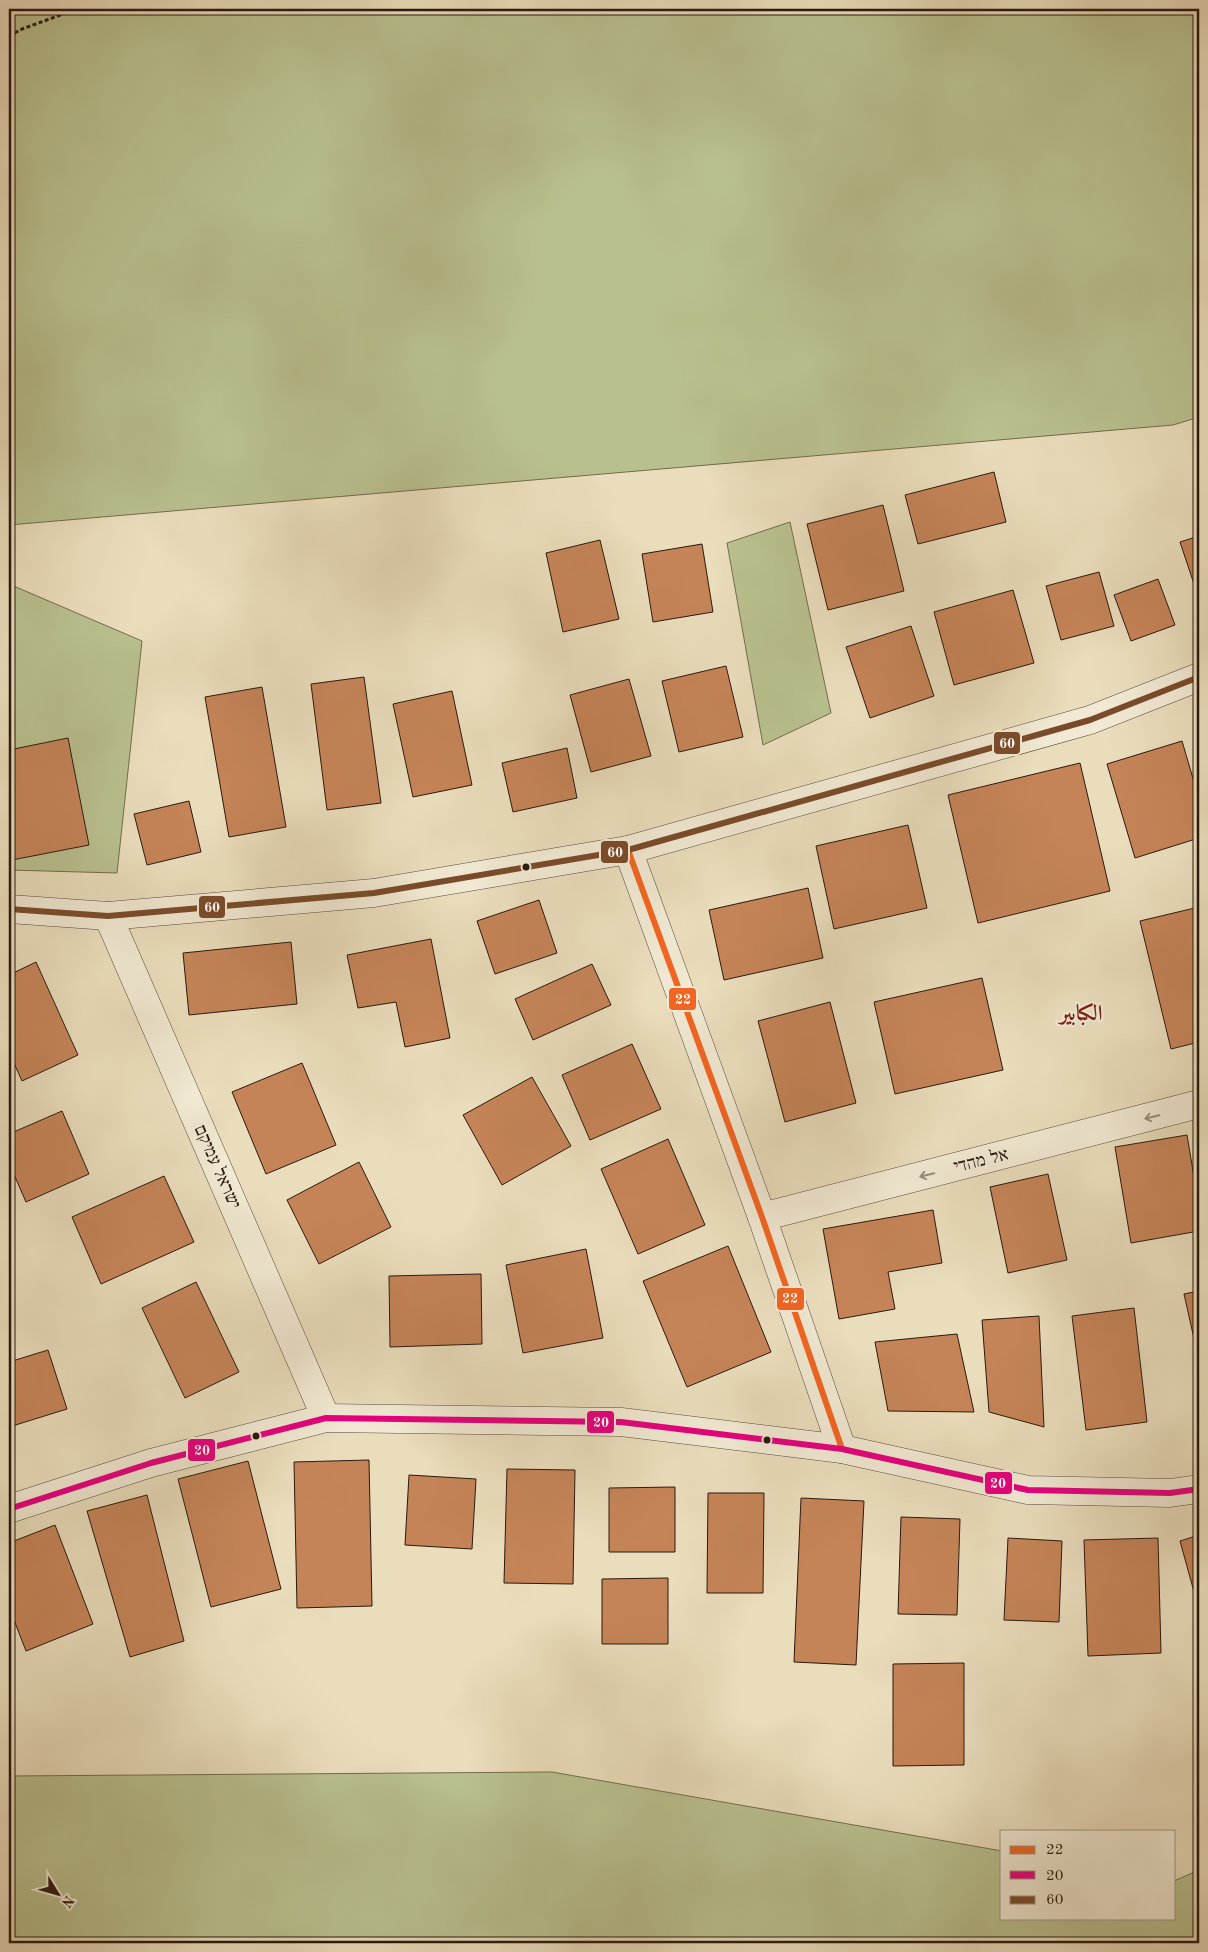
<svg xmlns="http://www.w3.org/2000/svg" width="1208" height="1952" font-family="'Old Standard TT',Amiri,'Frank Ruhl Libre',serif">
<style>
.green{fill:#b9c08f;stroke:#726c4f}
.building{fill:#c58458;stroke:#2a180f}
.lines{fill:none;stroke-linecap:round;stroke-linejoin:round}
.minor-casing{stroke:#5a493a;stroke-width:29}
.tertiary-casing{stroke:#5a493a;stroke-width:29}
.path{stroke:#2a180f;stroke-width:3;stroke-dasharray:4 2.5;stroke-linecap:butt}
.minor{stroke:#f1e9d3;stroke-width:28}
.tertiary{stroke:#f1e9d3;stroke-width:28}
.bus-1-casing{stroke:#f1e9d3;stroke-width:10}
.bus-2-casing{stroke:#f1e9d3;stroke-width:10}
.bus-3-casing{stroke:#f1e9d3;stroke-width:10}
.bus-1{stroke:#f26522;stroke-width:6}
.bus-2{stroke:#e5007d;stroke-width:6}
.bus-3{stroke:#7a4b2a;stroke-width:6}
.oneway{stroke:#978b7b}
.bus-dot{fill:#2a180f;stroke:#f1e9d3;stroke-width:2}
.labels{text-anchor:middle;dominant-baseline:central;stroke-width:4;stroke-linejoin:round;paint-order:stroke}
.street-label{font-size:18px;fill:#2a180f;stroke:#f1e9d3}
.district-label{font-size:22px;font-weight:bold;fill:#7a1f14;stroke:#f1e9d3}
.line-badge{stroke:#f1e9d3;stroke-width:2}
.badge-label{font-size:14px;text-anchor:middle;font-weight:bold;fill:#fff}
</style>
<rect width="100%" height="100%" fill="#eaddbc"/>
<filter id="stains"><feTurbulence type="fractalNoise" baseFrequency=".004" numOctaves="4"/><feColorMatrix values="0 0 0 0 .2 0 0 0 0 .09 0 0 0 0 .02 0 0 0 .5 -.17"/></filter>
<radialGradient id="worn" r=".72"><stop offset=".6" stop-color="#630" stop-opacity="0"/><stop offset="1" stop-color="#630" stop-opacity=".3"/></radialGradient>
<g class="green">
<polygon points="9,9 1199,9 1199,417 1173,425 9,525"/>
<polygon points="790,522 831,713 763,745 727,543"/>
<polygon points="9,584 142,641 117,873 9,870"/>
<polygon points="552,1772 1002,1851 1002,1918 1174,1918 1174,1881 1199,1870 1199,1943 9,1943 9,1776"/>
</g>
<g class="building">
<polygon points="994,472 1006,522 918,544 905,495"/>
<polygon points="883,505 904,591 828,610 807,524"/>
<polygon points="1199,536 1199,599 1180,542"/>
<polygon points="600,540 619,619 563,632 546,553"/>
<polygon points="702,544 713,612 653,622 642,554"/>
<polygon points="1099,572 1114,626 1061,640 1046,586"/>
<polygon points="1158,579 1175,625 1131,641 1114,595"/>
<polygon points="1013,590 1034,663 954,685 934,612"/>
<polygon points="911,626 934,696 870,718 846,647"/>
<polygon points="726,666 743,737 679,752 662,681"/>
<polygon points="364,677 381,803 327,810 311,684"/>
<polygon points="629,679 651,756 591,772 570,695"/>
<polygon points="262,687 286,827 229,837 205,697"/>
<polygon points="452,691 472,785 413,797 393,704"/>
<polygon points="68,738 89,845 12,860 9,845 9,750"/>
<polygon points="1182,741 1199,799 1199,838 1135,858 1107,764"/>
<polygon points="567,748 577,798 513,812 502,763"/>
<polygon points="1080,763 1110,891 978,923 948,795"/>
<polygon points="189,801 201,852 147,865 134,814"/>
<polygon points="908,825 927,908 834,929 816,846"/>
<polygon points="808,888 823,958 724,980 709,910"/>
<polygon points="539,900 557,953 495,974 477,921"/>
<polygon points="1199,907 1199,1042 1171,1049 1140,921"/>
<polygon points="431,939 450,1038 405,1047 396,1002 358,1008 347,955"/>
<polygon points="291,942 297,1004 189,1015 183,953"/>
<polygon points="36,962 78,1055 22,1081 9,1052 9,975"/>
<polygon points="592,964 611,1005 533,1040 515,999"/>
<polygon points="982,978 1003,1070 895,1094 874,1002"/>
<polygon points="830,1002 856,1103 785,1122 758,1021"/>
<polygon points="632,1044 661,1109 590,1140 562,1075"/>
<polygon points="302,1063 336,1145 266,1174 232,1092"/>
<polygon points="532,1077 571,1146 502,1185 463,1115"/>
<polygon points="62,1111 89,1174 26,1202 9,1163 9,1134"/>
<polygon points="1187,1135 1199,1207 1199,1231 1131,1243 1115,1147"/>
<polygon points="668,1139 705,1225 638,1254 601,1169"/>
<polygon points="359,1162 391,1227 319,1264 287,1200"/>
<polygon points="1048,1174 1067,1260 1008,1273 990,1187"/>
<polygon points="164,1176 194,1242 101,1284 72,1217"/>
<polygon points="933,1210 942,1263 888,1272 895,1309 839,1319 823,1229"/>
<polygon points="728,1246 771,1352 687,1387 643,1281"/>
<polygon points="586,1249 603,1338 523,1353 506,1265"/>
<polygon points="481,1274 482,1344 390,1347 389,1276"/>
<polygon points="196,1282 239,1372 185,1398 142,1308"/>
<polygon points="1199,1291 1199,1361 1184,1294"/>
<polygon points="1134,1308 1147,1422 1086,1430 1072,1316"/>
<polygon points="1039,1316 1044,1427 989,1412 982,1320"/>
<polygon points="957,1334 974,1412 888,1411 875,1342"/>
<polygon points="48,1350 67,1409 9,1427 9,1362"/>
<polygon points="369,1460 372,1606 297,1608 294,1462"/>
<polygon points="248,1461 281,1589 211,1607 178,1479"/>
<polygon points="507,1469 575,1470 573,1584 504,1583"/>
<polygon points="409,1475 476,1479 472,1549 405,1545"/>
<polygon points="675,1487 675,1552 609,1552 609,1488"/>
<polygon points="708,1493 764,1493 763,1593 707,1593"/>
<polygon points="147,1495 184,1641 130,1657 87,1511"/>
<polygon points="801,1498 864,1501 856,1665 794,1662"/>
<polygon points="901,1517 960,1519 957,1615 898,1614"/>
<polygon points="55,1525 93,1624 26,1651 9,1607 9,1543"/>
<polygon points="1199,1535 1199,1610 1180,1541"/>
<polygon points="1008,1538 1062,1541 1059,1622 1004,1620"/>
<polygon points="1158,1538 1161,1653 1088,1656 1084,1540"/>
<polygon points="668,1578 668,1644 602,1644 602,1579"/>
<polygon points="964,1663 964,1765 893,1766 893,1664"/>
</g>
<g class="lines">
<defs>
<g id="minor">
<polyline points="628,850 762,1217 842,1449"/>
<polyline points="108,916 326,1418"/>
<polyline points="762,1217 1199,1104"/>
</g>
<g id="tertiary">
<polyline points="9,909 108,916 374,893 628,850 1090,720 1199,677"/>
<polyline points="9,1509 151,1463 326,1418 621,1422 842,1449 1028,1490 1170,1493 1199,1489"/>
</g>
</defs>
<use href="#minor" class="minor-casing"/>
<use href="#tertiary" class="tertiary-casing"/>
<polyline class="path" points="9,36 22,29 77,9"/>
<use href="#minor" class="minor"/>
<use href="#tertiary" class="tertiary"/>
<defs>
<polyline id="bus-1" points="628,850 762,1217 842,1449"/>
<polyline id="bus-2" points="9,1509 151,1463 326,1418 621,1422 842,1449 1028,1490 1170,1493 1199,1489"/>
<polyline id="bus-3" points="9,909 108,916 374,893 628,850 1090,720 1199,677"/>
</defs>
<use href="#bus-1" class="bus-1-casing"/>
<use href="#bus-2" class="bus-2-casing"/>
<use href="#bus-3" class="bus-3-casing"/>
<use href="#bus-1" class="bus-1"/>
<use href="#bus-2" class="bus-2"/>
<use href="#bus-3" class="bus-3"/>
</g>
<defs><path id="oneway-shaft" d="M-6 0H5M1.5-3L5.5 0L1.5 3" fill="none" stroke-width="1.6" stroke-linecap="round" stroke-linejoin="round" transform="scale(1.25)"/></defs>
<g class="oneway">
<use href="#oneway-shaft" transform="translate(1152 1117) rotate(166)"/>
<use href="#oneway-shaft" transform="translate(927 1175) rotate(166)"/>
</g>
<g class="bus-dot">
<circle cx="526" cy="867" r="4.5"/>
<circle cx="256" cy="1436" r="4.5"/>
<circle cx="767" cy="1440" r="4.5"/>
</g>
<g class="labels">
<g class="street-label">
<text transform="translate(981 1161) rotate(-14)">אל מהדי</text>
<text transform="translate(217 1167) rotate(66)">ישראל עמיקם</text>
</g>
<g class="district-label">
<text x="1081" y="1014">الكبابير</text>
</g>
</g>
<g class="line-badge">
<rect x="993" y="731" width="28" height="24" rx="5" fill="#7a4b2a"/>
<rect x="600" y="840" width="29" height="24" rx="5" fill="#7a4b2a"/>
<rect x="198" y="895" width="28" height="24" rx="5" fill="#7a4b2a"/>
<rect x="668" y="987" width="29" height="24" rx="5" fill="#f26522"/>
<rect x="776" y="1287" width="29" height="24" rx="5" fill="#f26522"/>
<rect x="586" y="1410" width="29" height="24" rx="5" fill="#e5007d"/>
<rect x="187" y="1438" width="29" height="24" rx="5" fill="#e5007d"/>
<rect x="984" y="1471" width="29" height="24" rx="5" fill="#e5007d"/>
</g>
<g class="badge-label">
<text x="1007" y="748">60</text>
<text x="615" y="857">60</text>
<text x="212" y="912">60</text>
<text x="683" y="1004">22</text>
<text x="790" y="1303">22</text>
<text x="601" y="1427">20</text>
<text x="202" y="1455">20</text>
<text x="998" y="1488">20</text>
</g>
<rect width="1208" height="1952" fill="none" stroke="#eaddbc" stroke-width="30"/>
<rect x="10" y="10" width="1188" height="1932" fill="none" stroke="#2a180f" stroke-width="2.5"/>
<rect x="15" y="15" width="1178" height="1922" fill="none" stroke="#2a180f"/>
<rect x="1000" y="1830" width="175" height="90" fill="#f1e9d3" stroke="#a19585"/>
<rect x="1010" y="1846" width="25" height="8" fill="#f26522" stroke="#a19585"/>
<text x="1046" y="1854" font-size="15" fill="#2a180f">22</text>
<rect x="1010" y="1871" width="25" height="8" fill="#e5007d" stroke="#a19585"/>
<text x="1046" y="1880" font-size="15" fill="#2a180f">20</text>
<rect x="1010" y="1896" width="25" height="8" fill="#7a4b2a" stroke="#a19585"/>
<text x="1046" y="1904" font-size="15" fill="#2a180f">60</text>
<g transform="translate(58 1894) rotate(127)" stroke="#f1e9d3" stroke-width="4" paint-order="stroke">
<path d="M0-4L9 19L0 12L-9 19Z" fill="#2a180f"/>
<text y="-8" font-size="14" font-weight="bold" text-anchor="middle" fill="#2a180f">N</text>
</g>
<rect width="100%" height="100%" filter="url(#stains)"/>
<rect width="100%" height="100%" fill="url(#worn)"/>
</svg>
